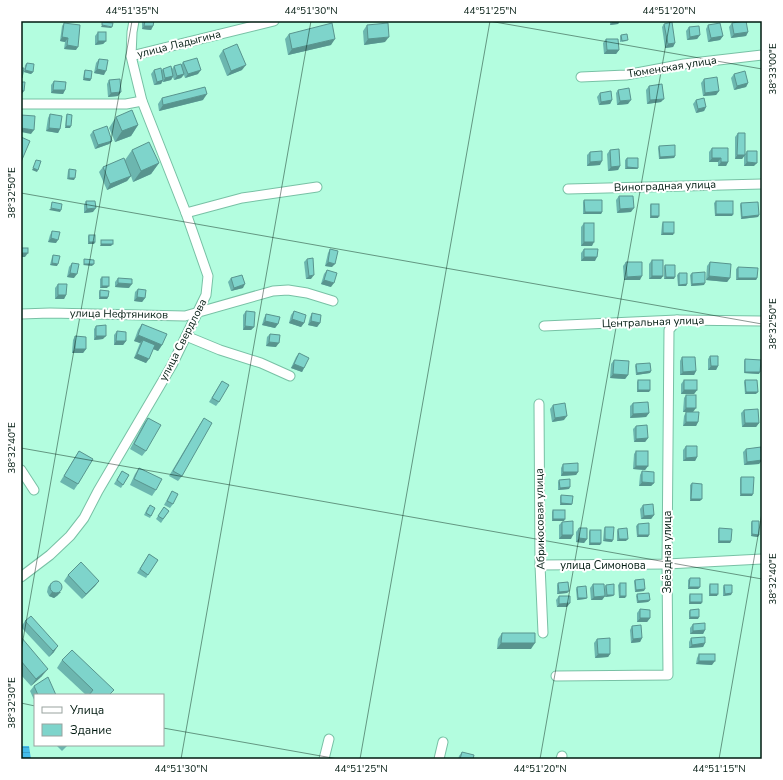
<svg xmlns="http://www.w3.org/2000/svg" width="783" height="780" font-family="'Nunito Sans',sans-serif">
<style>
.water{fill:url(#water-rules)}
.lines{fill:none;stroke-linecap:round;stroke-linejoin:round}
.minor-casing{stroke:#78c1a5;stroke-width:11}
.minor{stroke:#fff;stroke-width:9}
.wall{fill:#6cb6af}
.shaded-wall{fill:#58948e}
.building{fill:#7ed4cb;stroke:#58948e}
.ticks{fill:none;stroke:#001a10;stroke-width:1;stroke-opacity:0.45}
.labels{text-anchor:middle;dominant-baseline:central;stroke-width:4;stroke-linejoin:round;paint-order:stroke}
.street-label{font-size:11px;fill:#001a10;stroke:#fff}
.neatline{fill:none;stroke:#001a10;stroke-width:1.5}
.ticks-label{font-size:10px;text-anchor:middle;fill:#001a10}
</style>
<defs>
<pattern id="water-rules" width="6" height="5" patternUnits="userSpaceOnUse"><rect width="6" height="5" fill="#44bcea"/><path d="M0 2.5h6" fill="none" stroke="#3aa1c8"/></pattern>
</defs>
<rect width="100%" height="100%" fill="#b3fddf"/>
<polygon class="water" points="22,746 29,746 31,759 21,759"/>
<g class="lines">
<defs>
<g id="minor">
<polyline points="131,56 274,21"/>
<polyline points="581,77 626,75 684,64 762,55"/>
<polyline points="21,104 126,104 142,101"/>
<polyline points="568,189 762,184"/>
<polyline points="186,213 242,198 317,187"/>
<polyline points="21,314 50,313 185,316 273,291 288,290 307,293 333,301"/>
<polyline points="544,326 677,320 762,321"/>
<polyline points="186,336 220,350 261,363 290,376"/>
<polyline points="539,404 540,565 543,633"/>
<polyline points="21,470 34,490"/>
<polyline points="540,565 667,564 762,559"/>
<polyline points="21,577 50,555 70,536 84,518 98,491 172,365 206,295 208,276 186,213 142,101 131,56 132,32 134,21"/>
<polyline points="556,676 668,675 667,564 669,330 677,320"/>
<polyline points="324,759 329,739"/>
<polyline points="439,759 443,742"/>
<polyline points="561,759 562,756"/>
</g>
</defs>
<use href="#minor" class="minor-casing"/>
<use href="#minor" class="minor"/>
</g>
<g class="wall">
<polygon points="143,21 154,21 153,26 151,30 142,29 142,22"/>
<polygon points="610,21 620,21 618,24 610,25"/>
<polygon points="64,23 76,50 64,49 65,42 60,41 62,26"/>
<polygon points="732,23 748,32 746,36 731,38 729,27"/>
<polygon points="664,24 675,43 673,47 665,48 662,27"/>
<polygon points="367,25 385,42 364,45 363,31"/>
<polygon points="708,25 723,36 720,40 708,42 706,29"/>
<polygon points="689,27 700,35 697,39 687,40 686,31"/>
<polygon points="98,32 106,41 103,44 95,45 95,36"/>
<polygon points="289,34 331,45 288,55 285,39"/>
<polygon points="621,35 627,41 620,42 620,36"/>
<polygon points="606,39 619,50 616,54 604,54 603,43"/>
<polygon points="223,50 242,70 227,76 219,56"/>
<polygon points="99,59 104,75 94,73 96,63"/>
<polygon points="183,62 198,74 185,78 184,75 181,78 174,80 173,77 171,80 163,82 162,81 161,84 154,85 151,74 154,70 161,71 163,69 172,69 174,66 181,65"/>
<polygon points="27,63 33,72 31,74 24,72 25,65"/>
<polygon points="85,70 91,79 90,81 83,80 84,72"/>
<polygon points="734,74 748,83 746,87 734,90 731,78"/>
<polygon points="704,79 719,91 716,95 703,96 701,83"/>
<polygon points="109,80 118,96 108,97 107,84"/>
<polygon points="54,81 65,90 63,94 51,93 51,85"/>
<polygon points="649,86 661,102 647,104 646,90"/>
<polygon points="618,90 628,104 617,105 616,93"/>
<polygon points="600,93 612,100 610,104 599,105 597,97"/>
<polygon points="162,98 203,100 159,111 158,104"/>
<polygon points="696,100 706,107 704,111 696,113 693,104"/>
<polygon points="50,114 60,129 58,133 46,131 48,118"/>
<polygon points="67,114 70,128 65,128 66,116"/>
<polygon points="116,117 138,125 131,136 115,142 109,128"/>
<polygon points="93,131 112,141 109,144 95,149 90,135"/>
<polygon points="738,133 745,154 747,151 754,166 744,166 744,156 742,159 735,159 735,137"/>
<polygon points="659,146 675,156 674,158 659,159 658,148"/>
<polygon points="712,148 728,162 726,166 718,166 718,162 709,162 709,152"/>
<polygon points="132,150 159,163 151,174 133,182 131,176 127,181 107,190 99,172 103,167 125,160"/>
<polygon points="610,150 620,166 618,170 608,171 607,154"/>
<polygon points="590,152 600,165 587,166 587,155"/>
<polygon points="627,158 638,168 637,169 625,169 625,160"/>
<polygon points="69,169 74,180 67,179 68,171"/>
<polygon points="619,196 631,212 617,213 616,200"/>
<polygon points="584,200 602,212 601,214 583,214 583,202"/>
<polygon points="86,201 93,212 84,213 84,205"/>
<polygon points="716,201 733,214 732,216 715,216 714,203"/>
<polygon points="741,203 759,215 758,217 741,219 740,205"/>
<polygon points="651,204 658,218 650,218 650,205"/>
<polygon points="663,222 673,235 661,235 662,224"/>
<polygon points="584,223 592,246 581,246 581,227"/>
<polygon points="52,231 56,243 48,242 50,235"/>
<polygon points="89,235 95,242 94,244 88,244 88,236"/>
<polygon points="330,249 332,267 325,266 328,253"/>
<polygon points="584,249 595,261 581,261 581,253"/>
<polygon points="53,255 57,266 50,265 52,257"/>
<polygon points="307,259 311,279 306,279 304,262"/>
<polygon points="652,260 661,279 649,279 649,264"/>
<polygon points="626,262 640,280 624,280 623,266"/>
<polygon points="710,262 730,278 727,282 706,280 707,266"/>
<polygon points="72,263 74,278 67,277 69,267"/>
<polygon points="665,265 674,279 664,279 664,267"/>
<polygon points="738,267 757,278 756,280 736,280 736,269"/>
<polygon points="327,270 331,287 321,284 324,274"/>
<polygon points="679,273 687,284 686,286 678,286 677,275"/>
<polygon points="692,273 704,285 691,286 690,275"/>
<polygon points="102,277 107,288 100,288 100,279"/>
<polygon points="118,278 129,288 115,287 115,282"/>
<polygon points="231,278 243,288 231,291 228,282"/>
<polygon points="58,284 66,295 64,299 55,299 55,288"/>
<polygon points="138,289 145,298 142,302 134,301 135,292"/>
<polygon points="100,290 108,297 107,299 99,299 99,292"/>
<polygon points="246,311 254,327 251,330 243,330 243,315"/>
<polygon points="294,311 304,323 301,327 289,323 291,315"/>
<polygon points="312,313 320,323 317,327 308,325 310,317"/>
<polygon points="266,314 278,324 275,328 262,325 264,318"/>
<polygon points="142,324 162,345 158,351 153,349 146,363 134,358 140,343 134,341 138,330"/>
<polygon points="96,326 103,339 94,340 94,329"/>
<polygon points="117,331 126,341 123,345 114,345 114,335"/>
<polygon points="270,334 276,347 266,346 267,337"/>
<polygon points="75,336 86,349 83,353 72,353 73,340"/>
<polygon points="299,353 304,368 302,372 291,368 296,357"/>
<polygon points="710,356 718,366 716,370 708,370 708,359"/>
<polygon points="682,357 696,371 694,375 680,375 680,361"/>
<polygon points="745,359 759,374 744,373 744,361"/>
<polygon points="614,360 628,375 625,379 610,378 611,364"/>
<polygon points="636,364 651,371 650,373 636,375 635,366"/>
<polygon points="638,380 650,390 649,392 637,392 637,382"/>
<polygon points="684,380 697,390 694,394 681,394 681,384"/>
<polygon points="745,380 756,394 745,394 744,382"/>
<polygon points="222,381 219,402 216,406 209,402"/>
<polygon points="686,395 693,412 698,422 696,426 683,426 684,416 686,412 683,412 684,398"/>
<polygon points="633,403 649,413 646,417 630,418 630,406"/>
<polygon points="553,405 564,420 552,422 550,409"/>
<polygon points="744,410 759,423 756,427 742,427 741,413"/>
<polygon points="148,418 146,451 142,456 130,449 144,423"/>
<polygon points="204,418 182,476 178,481 169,476 200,424"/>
<polygon points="636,426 648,438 645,442 634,442 633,429"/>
<polygon points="686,446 697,457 695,461 683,461 683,450"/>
<polygon points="746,449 762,460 759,464 744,465 743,452"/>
<polygon points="79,451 78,484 74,490 60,482"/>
<polygon points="636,451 648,466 645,470 633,469 634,454"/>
<polygon points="563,464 578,472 576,475 561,476 561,468"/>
<polygon points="139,468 156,490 152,496 130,485 135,474"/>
<polygon points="122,471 129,475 121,488 114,484"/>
<polygon points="642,471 654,483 651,486 639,486 640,475"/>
<polygon points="741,477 752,496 740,496 740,479"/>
<polygon points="559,480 569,489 558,490 558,482"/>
<polygon points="692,483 700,501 690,501 690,485"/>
<polygon points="172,491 173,504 170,508 164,505"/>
<polygon points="561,495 572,504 571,505 560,505 560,497"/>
<polygon points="643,505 654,515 651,519 641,519 640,509"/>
<polygon points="148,507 155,508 150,518 144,515"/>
<polygon points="164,507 169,511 161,523 156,519"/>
<polygon points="553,510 564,521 552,521 552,512"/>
<polygon points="752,521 758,537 751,536 751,523"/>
<polygon points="562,522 571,539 559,539 559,525"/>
<polygon points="638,524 648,537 637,537 636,526"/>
<polygon points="605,527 612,542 603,541 604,529"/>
<polygon points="579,528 587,539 584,543 576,542 576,532"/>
<polygon points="719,528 731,541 730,543 718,543 718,530"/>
<polygon points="618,529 626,541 617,541 617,531"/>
<polygon points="590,530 601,543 600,545 589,545 589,532"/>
<polygon points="149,554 158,560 146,578 137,573"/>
<polygon points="68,575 99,581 95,586 82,599 64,581"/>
<polygon points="690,578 700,587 698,589 688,589 688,580"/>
<polygon points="635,580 644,591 635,592 634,581"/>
<polygon points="51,583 58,595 54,598 49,596 47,592 48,587"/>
<polygon points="558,583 569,591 567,593 557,594 557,585"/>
<polygon points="620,583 626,596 625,598 619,598 618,585"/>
<polygon points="593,584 605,596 602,600 591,600 590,588"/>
<polygon points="710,584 717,596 709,596 709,586"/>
<polygon points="606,585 613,596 605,597 605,586"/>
<polygon points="724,585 731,595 723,596 723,587"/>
<polygon points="577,587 587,598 585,599 577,600 576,589"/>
<polygon points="637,594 650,600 648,602 637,603 636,596"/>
<polygon points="690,594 702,602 701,604 689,604 689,596"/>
<polygon points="559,596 567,607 557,607 556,600"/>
<polygon points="640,609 650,618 647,622 637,622 637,613"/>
<polygon points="690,610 698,619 689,619 689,612"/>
<polygon points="25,621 54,652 49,657 21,627"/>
<polygon points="693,624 705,630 703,634 690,634 690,628"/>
<polygon points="632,626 642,638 640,642 631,643 630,630"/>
<polygon points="502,633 531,649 497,649 498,639"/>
<polygon points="21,637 42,676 31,686 21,675"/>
<polygon points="691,638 705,643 703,647 689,648 689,642"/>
<polygon points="597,639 610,654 608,657 595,658 594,643"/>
<polygon points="699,654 712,665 696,664 697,658"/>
<polygon points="62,660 110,695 86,695 57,668"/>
<polygon points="34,686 56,695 35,695 35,702 30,691"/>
<polygon points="56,745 68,745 62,751"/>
<polygon points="462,752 473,759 458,759 459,756"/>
</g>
<g class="shaded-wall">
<polygon points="613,21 620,21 618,24 610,25"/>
<polygon points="102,25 112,27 111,28 101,27"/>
<polygon points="144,26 153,26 151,30 142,29"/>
<polygon points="748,32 746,36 731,38 734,34"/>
<polygon points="700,35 697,39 687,40 690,37"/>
<polygon points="723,36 720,40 708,42 711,38"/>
<polygon points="62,37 68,38 65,42 60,41"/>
<polygon points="389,37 385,42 364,45 368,39"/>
<polygon points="335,39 331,45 288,55 292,49"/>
<polygon points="98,41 106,41 103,44 95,45"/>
<polygon points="675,43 673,47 665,48 668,44"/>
<polygon points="67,45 78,47 76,50 64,49"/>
<polygon points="607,50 619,50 616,54 604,54"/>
<polygon points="246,65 242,70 227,76 231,71"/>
<polygon points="97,69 106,71 104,75 94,73"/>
<polygon points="25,70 33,72 31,74 24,72"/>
<polygon points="201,70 198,74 185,78 188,74"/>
<polygon points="184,74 181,78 174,80 177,76"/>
<polygon points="173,76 171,80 163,82 165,78"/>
<polygon points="84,78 91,79 90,81 83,80"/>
<polygon points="163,80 161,84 154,85 157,82"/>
<polygon points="748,83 746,87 734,90 737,86"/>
<polygon points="21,90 24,91 21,95"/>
<polygon points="53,90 65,90 63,94 51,93"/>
<polygon points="719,91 716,95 703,96 705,93"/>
<polygon points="121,92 118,96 108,97 111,93"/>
<polygon points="207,94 203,100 159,111 163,105"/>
<polygon points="664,99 661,102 647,104 650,100"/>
<polygon points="612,100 610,104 599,105 601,102"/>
<polygon points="631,100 628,104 617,105 620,101"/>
<polygon points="706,107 704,111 696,113 698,109"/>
<polygon points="138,125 131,136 115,142 122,131"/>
<polygon points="66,126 71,126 70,128 65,128"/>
<polygon points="21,128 34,130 31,134 21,132"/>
<polygon points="49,128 60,129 58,133 46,131"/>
<polygon points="112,141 109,144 95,149 98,145"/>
<polygon points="737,155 745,155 742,159 735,159"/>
<polygon points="675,156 674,158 659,159 660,157"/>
<polygon points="712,158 721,158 718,162 709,162"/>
<polygon points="602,161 600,165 587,166 590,162"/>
<polygon points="721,162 728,162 726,166 718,166"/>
<polygon points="747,162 757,163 754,166 744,166"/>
<polygon points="159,163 151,174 133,182 141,171"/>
<polygon points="620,166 618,170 608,171 611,167"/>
<polygon points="627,167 638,168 637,169 625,169"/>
<polygon points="33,168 38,170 37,172 32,170"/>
<polygon points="131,176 127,181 107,190 110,184"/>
<polygon points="69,178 75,178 74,180 67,179"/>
<polygon points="51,208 61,210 60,212 49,210"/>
<polygon points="96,208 93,212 84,213 87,209"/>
<polygon points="634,208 631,212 617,213 620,209"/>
<polygon points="585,212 602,212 601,214 583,214"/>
<polygon points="716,214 733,214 732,216 715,216"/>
<polygon points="759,215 758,217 741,219 742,217"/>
<polygon points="651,216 659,216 658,218 650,218"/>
<polygon points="663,233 674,233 673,235 661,235"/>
<polygon points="51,238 58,240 56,243 48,242"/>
<polygon points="89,242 95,242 94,244 88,244"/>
<polygon points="584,242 594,242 592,246 581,246"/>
<polygon points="101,244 113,244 111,246 100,246"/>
<polygon points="21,253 28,253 25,257 21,257"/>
<polygon points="584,257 597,257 595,261 581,261"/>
<polygon points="328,262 335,264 332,267 325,266"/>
<polygon points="52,263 58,264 57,266 50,265"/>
<polygon points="84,264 94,264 92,266 83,265"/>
<polygon points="70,273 77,274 74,278 67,277"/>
<polygon points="314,275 311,279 306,279 309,276"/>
<polygon points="642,276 640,280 624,280 627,277"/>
<polygon points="652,276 663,276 661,279 649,279"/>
<polygon points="709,276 730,278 727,282 706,280"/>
<polygon points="666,277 675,277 674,279 664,279"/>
<polygon points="738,278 757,278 756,280 736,280"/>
<polygon points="324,280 334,283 331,287 321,284"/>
<polygon points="118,283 132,284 129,288 115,287"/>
<polygon points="705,283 704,285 691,286 692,284"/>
<polygon points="245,284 243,288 231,291 234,288"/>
<polygon points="687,284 686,286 678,286 679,285"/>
<polygon points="102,286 109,286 107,288 100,288"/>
<polygon points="58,295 66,295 64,299 55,299"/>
<polygon points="100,297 108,297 107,299 99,299"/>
<polygon points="137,297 145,298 142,302 134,301"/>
<polygon points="292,319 304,323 301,327 289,323"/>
<polygon points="265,321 278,324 275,328 262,325"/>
<polygon points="311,321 320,323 317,327 308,325"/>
<polygon points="245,326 254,327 251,330 243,330"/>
<polygon points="138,335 162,345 158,351 141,344 143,340 140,343 134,341"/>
<polygon points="96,336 106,336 103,339 94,340"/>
<polygon points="116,341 126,341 123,345 114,345"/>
<polygon points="269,342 279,343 276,347 266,346"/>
<polygon points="75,349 86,349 83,353 72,353"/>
<polygon points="137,354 149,359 146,363 134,358"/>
<polygon points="294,364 304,368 302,372 291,368"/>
<polygon points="711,366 718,366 716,370 708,370"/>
<polygon points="651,371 650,373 636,375 637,373"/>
<polygon points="696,371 694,375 680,375 683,372"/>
<polygon points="745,372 760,372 759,374 744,373"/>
<polygon points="613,374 628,375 625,379 610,378"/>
<polygon points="638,390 650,390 649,392 637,392"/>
<polygon points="684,390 697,390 694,394 681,394"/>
<polygon points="746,392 758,392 756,394 745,394"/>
<polygon points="686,408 696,408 693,412 683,412"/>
<polygon points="649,413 646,417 630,418 633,414"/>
<polygon points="567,416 564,420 552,422 555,418"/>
<polygon points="686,422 698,422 696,426 683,426"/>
<polygon points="745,423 759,423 756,427 742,427"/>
<polygon points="648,438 645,442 634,442 636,439"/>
<polygon points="697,457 695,461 683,461 686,458"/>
<polygon points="762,460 759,464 744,465 747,462"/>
<polygon points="636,466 648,466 645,470 633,469"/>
<polygon points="563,472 578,472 576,475 561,476"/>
<polygon points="642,482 654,483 651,486 639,486"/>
<polygon points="570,487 569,489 558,490 560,488"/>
<polygon points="741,494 753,494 752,496 740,496"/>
<polygon points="691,499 702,499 700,501 690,501"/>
<polygon points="561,503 572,504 571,505 560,505"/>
<polygon points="654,515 651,519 641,519 644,516"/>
<polygon points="553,519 565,519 564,521 552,521"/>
<polygon points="752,534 759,535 758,537 751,536"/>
<polygon points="562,535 573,535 571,539 559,539"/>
<polygon points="638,535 649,535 648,537 637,537"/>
<polygon points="579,538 587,539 584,543 576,542"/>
<polygon points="605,539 613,540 612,542 603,541"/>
<polygon points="619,539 628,539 626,541 617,541"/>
<polygon points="719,541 731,541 730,543 718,543"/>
<polygon points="590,543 601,543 600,545 589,545"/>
<polygon points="99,581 95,586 82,599 86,594"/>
<polygon points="689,587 700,587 698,589 688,589"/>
<polygon points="645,589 644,591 635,592 636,590"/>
<polygon points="569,591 567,593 557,594 559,592"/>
<polygon points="52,592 61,592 58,595 54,598 49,596"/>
<polygon points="732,593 731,595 723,596 725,594"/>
<polygon points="710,594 718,594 717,596 709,596"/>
<polygon points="607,595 614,595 613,596 605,597"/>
<polygon points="605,596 602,600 591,600 594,597"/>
<polygon points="620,596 626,596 625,598 619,598"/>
<polygon points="578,598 587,598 585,599 577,600"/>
<polygon points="650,600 648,602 637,603 638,601"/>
<polygon points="690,602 702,602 701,604 689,604"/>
<polygon points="570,603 567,607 557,607 559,604"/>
<polygon points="690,617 699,617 698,619 689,619"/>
<polygon points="640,618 650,618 647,622 637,622"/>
<polygon points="705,630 703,634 690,634 693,631"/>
<polygon points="642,638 640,642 631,643 633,639"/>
<polygon points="501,643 535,643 531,649 497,649"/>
<polygon points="705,643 703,647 689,648 692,645"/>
<polygon points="58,646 54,652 49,657 53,651"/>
<polygon points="598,654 610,654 608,657 595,658"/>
<polygon points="699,661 715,661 712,665 696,664"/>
<polygon points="48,669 42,676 31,686 36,679"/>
</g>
<g class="building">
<polygon points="145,21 154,21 153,26 144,26"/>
<polygon points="744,21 746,21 748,32 734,34 732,23"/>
<polygon points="102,22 113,23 112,27 102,25"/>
<polygon points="672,22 675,43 668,44 664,24"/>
<polygon points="64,23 80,25 78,47 67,45 68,38 62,37"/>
<polygon points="332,23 335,39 292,49 289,34"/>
<polygon points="388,23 389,37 368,39 367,25"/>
<polygon points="720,23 723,36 711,38 708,25"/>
<polygon points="699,26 700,35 690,37 689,27"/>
<rect x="98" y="32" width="8" height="9"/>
<polygon points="627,34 628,40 622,41 621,35"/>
<polygon points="606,39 618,39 619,50 607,50"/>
<polygon points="237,44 246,65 231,71 223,50"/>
<polygon points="197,58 201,70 188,74 183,62"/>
<polygon points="99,59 108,60 106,71 97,69"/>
<polygon points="27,63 34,64 33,72 25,70"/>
<polygon points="181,64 184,74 177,76 174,66"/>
<polygon points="171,66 173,76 165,78 163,69"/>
<polygon points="21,68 24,68 22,78 21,77"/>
<polygon points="161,68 163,80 157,82 154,70"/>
<polygon points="85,70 92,71 91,79 84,78"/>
<polygon points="745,71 748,83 737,86 734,74"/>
<polygon points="717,77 719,91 705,93 704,79"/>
<polygon points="120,79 121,92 111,93 109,80"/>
<polygon points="54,81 66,82 65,90 53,90"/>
<polygon points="21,82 25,82 24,91 21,90"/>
<polygon points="662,84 664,99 650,100 649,86"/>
<polygon points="205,87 207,94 163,105 162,98"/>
<polygon points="629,88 631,100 620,101 618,90"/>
<polygon points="611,91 612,100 601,102 600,93"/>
<polygon points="704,98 706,107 698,109 696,100"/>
<polygon points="132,110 138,125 122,131 116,117"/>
<polygon points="50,114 62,116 60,129 49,128"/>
<polygon points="67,114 72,115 71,126 66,126"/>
<polygon points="21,115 35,116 34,130 21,128"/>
<polygon points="107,126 112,141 98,145 93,131"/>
<polygon points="738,133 745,133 745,155 737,155"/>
<polygon points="21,137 30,141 21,162"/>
<polygon points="149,142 159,163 141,171 132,150"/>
<polygon points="675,145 675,156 660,157 659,146"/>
<polygon points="712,148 728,148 728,162 721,162 721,158 712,158"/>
<polygon points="619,149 620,166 611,167 610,150"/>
<polygon points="602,151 602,161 590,162 590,152"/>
<polygon points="747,151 757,151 757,163 747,162"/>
<polygon points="124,158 131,176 110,184 103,167"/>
<polygon points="627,158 638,158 638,168 627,167"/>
<polygon points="36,160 41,161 38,170 33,168"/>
<polygon points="69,169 76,170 75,178 69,178"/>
<polygon points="619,196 633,196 634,208 620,209"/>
<polygon points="584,200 602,200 602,212 585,212"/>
<polygon points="86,201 95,201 96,208 87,209"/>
<rect x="716" y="201" width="17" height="13"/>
<polygon points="52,202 62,204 61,210 51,208"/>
<polygon points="758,202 759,215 742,217 741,203"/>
<rect x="651" y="204" width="8" height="12"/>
<rect x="663" y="222" width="11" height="11"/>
<rect x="584" y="223" width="10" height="19"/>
<polygon points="52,231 60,232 58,240 51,238"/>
<rect x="89" y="235" width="6" height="7"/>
<rect x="101" y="240" width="12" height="4"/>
<rect x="21" y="248" width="7" height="5"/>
<polygon points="330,249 338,251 335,264 328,262"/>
<polygon points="584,249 598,249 597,257 584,257"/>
<polygon points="53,255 60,256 58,264 52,263"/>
<polygon points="313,258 314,275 309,276 307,259"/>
<polygon points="84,259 94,260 94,264 84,264"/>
<rect x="652" y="260" width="11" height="16"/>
<polygon points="626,262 642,262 642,276 627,277"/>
<polygon points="710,262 731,264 730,278 709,276"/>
<polygon points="72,263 79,264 77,274 70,273"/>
<polygon points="665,265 675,265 675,277 666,277"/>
<polygon points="738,267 758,268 757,278 738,278"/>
<polygon points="327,270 337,273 334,283 324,280"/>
<polygon points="705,272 705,283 692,284 692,273"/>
<polygon points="679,273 687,273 687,284 679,285"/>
<polygon points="242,275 245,284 234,288 231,278"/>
<rect x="102" y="277" width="7" height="9"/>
<polygon points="118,278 132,279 132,284 118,283"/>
<polygon points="58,284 67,284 66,295 58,295"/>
<polygon points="138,289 146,290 145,298 137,297"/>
<polygon points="100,290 109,291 108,297 100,297"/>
<polygon points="246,311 255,312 254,327 245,326"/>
<polygon points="294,311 306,315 304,323 292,319"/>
<polygon points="312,313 321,315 320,323 311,321"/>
<polygon points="266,314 280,317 278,324 265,321"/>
<polygon points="142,324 167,334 162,345 138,335"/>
<polygon points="106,325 106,336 96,336 96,326"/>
<polygon points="117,331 126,332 126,341 116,341"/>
<polygon points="270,334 280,335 279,343 269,342"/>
<polygon points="75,336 86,337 86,349 75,349"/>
<polygon points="143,340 155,345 149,359 137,354"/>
<polygon points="299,353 309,358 304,368 294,364"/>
<polygon points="710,356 718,356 718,366 711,366"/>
<polygon points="682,357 695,357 696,371 683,372"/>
<polygon points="745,359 761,360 760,372 745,372"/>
<polygon points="614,360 629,361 628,375 613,374"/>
<polygon points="650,363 651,371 637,373 636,364"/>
<rect x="638" y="380" width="12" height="10"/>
<rect x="684" y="380" width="13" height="10"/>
<polygon points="745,380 757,380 758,392 746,392"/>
<polygon points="222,381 229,385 219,402 212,398"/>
<rect x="686" y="395" width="10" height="13"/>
<polygon points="648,402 649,413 633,414 633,403"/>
<polygon points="565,403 567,416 555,418 553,405"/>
<polygon points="758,409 759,423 745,423 744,410"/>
<polygon points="686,412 699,412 698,422 686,422"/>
<polygon points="148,418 161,425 146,451 134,444"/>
<polygon points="204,418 212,423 182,476 173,471"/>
<polygon points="647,425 648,438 636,439 636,426"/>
<polygon points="686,446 697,446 697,457 686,458"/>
<polygon points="761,447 762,460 747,462 746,449"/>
<polygon points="79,451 93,459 78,484 64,476"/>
<rect x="636" y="451" width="12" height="15"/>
<polygon points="578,463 578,472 563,472 563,464"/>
<polygon points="139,468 162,479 156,490 134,479"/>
<polygon points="122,471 129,475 123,485 117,480"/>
<polygon points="642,471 654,472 654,483 642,482"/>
<polygon points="741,477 754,477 753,494 741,494"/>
<polygon points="570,479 570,487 560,488 559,480"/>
<polygon points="692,483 702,484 702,499 691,499"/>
<polygon points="172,491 178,494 173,504 167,501"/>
<polygon points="561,495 573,496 572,504 561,503"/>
<polygon points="653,504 654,515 644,516 643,505"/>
<polygon points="150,505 155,508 151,516 146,513"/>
<polygon points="164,507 169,511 163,519 158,516"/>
<rect x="553" y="510" width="12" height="9"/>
<polygon points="573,521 573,535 562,535 562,522"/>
<polygon points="752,521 759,521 759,535 752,534"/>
<polygon points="649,523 649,535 638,535 638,524"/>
<polygon points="605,527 614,527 613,540 605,539"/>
<polygon points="579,528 587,528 587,539 579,538"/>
<polygon points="627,528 628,539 619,539 618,529"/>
<polygon points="719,528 732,529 731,541 719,541"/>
<rect x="590" y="530" width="11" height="13"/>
<polygon points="149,554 158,560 148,575 140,569"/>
<polygon points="81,562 99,581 86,594 68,575"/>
<polygon points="690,578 700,578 700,587 689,587"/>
<polygon points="644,579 645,589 636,590 635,580"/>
<circle cx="56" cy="587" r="6"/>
<polygon points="568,582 569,591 559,592 558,583"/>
<rect x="620" y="583" width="6" height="13"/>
<polygon points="593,584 604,584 605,596 594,597"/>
<polygon points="614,584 614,595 607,595 606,585"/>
<rect x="710" y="584" width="8" height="10"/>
<polygon points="724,585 732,585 732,593 725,594"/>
<polygon points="586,586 587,598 578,598 577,587"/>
<polygon points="649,593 650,600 638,601 637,594"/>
<rect x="690" y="594" width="12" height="8"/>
<polygon points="559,596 570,596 570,603 559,604"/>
<polygon points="640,609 650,610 650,618 640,618"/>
<polygon points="699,609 699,617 690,617 690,610"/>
<polygon points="31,616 58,646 53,651 25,621"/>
<polygon points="705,623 705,630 693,631 693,624"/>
<polygon points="641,625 642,638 633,639 632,626"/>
<polygon points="502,633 535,633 535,643 501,643"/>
<polygon points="21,637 48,669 36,679 21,661"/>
<polygon points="705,637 705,643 692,645 691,638"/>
<polygon points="610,638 610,654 598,654 597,639"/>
<polygon points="72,650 114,690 109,695 89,695 93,690 62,660"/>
<rect x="699" y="654" width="16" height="7"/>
<polygon points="48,677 56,695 38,695 34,686"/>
<polygon points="462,752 474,755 473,759 460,759"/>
</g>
<path class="ticks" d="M 489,21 L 762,69M 21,193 L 762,324M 21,448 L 762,579M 21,651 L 132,21M 21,703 L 35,706M 163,728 L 338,759M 181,759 L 311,21M 360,759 L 490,21M 540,759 L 670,21M 719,759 L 762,513"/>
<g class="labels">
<g class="street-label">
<text transform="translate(179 44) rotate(-14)">улица Ладыгина</text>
<text transform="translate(672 67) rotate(-9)">Тюменская улица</text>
<text transform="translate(665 186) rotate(-2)">Виноградная улица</text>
<text transform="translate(119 314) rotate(1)">улица Нефтяников</text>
<text transform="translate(653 322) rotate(-2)">Центральная улица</text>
<text transform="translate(183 340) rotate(-63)">улица Свердлова</text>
<text transform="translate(540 519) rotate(-91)">Абрикосовая улица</text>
<text transform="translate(667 552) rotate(-90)">Звёздная улица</text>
<text x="603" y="565">улица Симонова</text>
</g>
</g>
<rect width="783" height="780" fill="none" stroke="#ffffff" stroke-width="44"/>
<rect x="34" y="694" width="130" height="52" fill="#ffffff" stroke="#99a39f"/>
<rect x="42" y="707" width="20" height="6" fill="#ffffff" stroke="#99a39f"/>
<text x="70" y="714" font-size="12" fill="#001a10">Улица</text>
<rect x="42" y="724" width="20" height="12" fill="#7ed4cb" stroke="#99a39f"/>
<text x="70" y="734" font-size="12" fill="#001a10">Здание</text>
<rect x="22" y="22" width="739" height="736" class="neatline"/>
<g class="ticks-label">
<text x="132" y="14">44°51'35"N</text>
<text x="311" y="14">44°51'30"N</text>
<text x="490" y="14">44°51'25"N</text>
<text x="669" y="14">44°51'20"N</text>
<text transform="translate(772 69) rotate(-90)" y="4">38°33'00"E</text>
<text transform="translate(11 193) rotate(-90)" y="4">38°32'50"E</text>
<text transform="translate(772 324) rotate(-90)" y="4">38°32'50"E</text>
<text transform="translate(11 448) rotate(-90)" y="4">38°32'40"E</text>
<text transform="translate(772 579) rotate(-90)" y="4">38°32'40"E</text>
<text transform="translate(11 703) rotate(-90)" y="4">38°32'30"E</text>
<text x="181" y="772">44°51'30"N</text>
<text x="361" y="772">44°51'25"N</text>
<text x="540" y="772">44°51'20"N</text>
<text x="719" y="772">44°51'15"N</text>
</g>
</svg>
